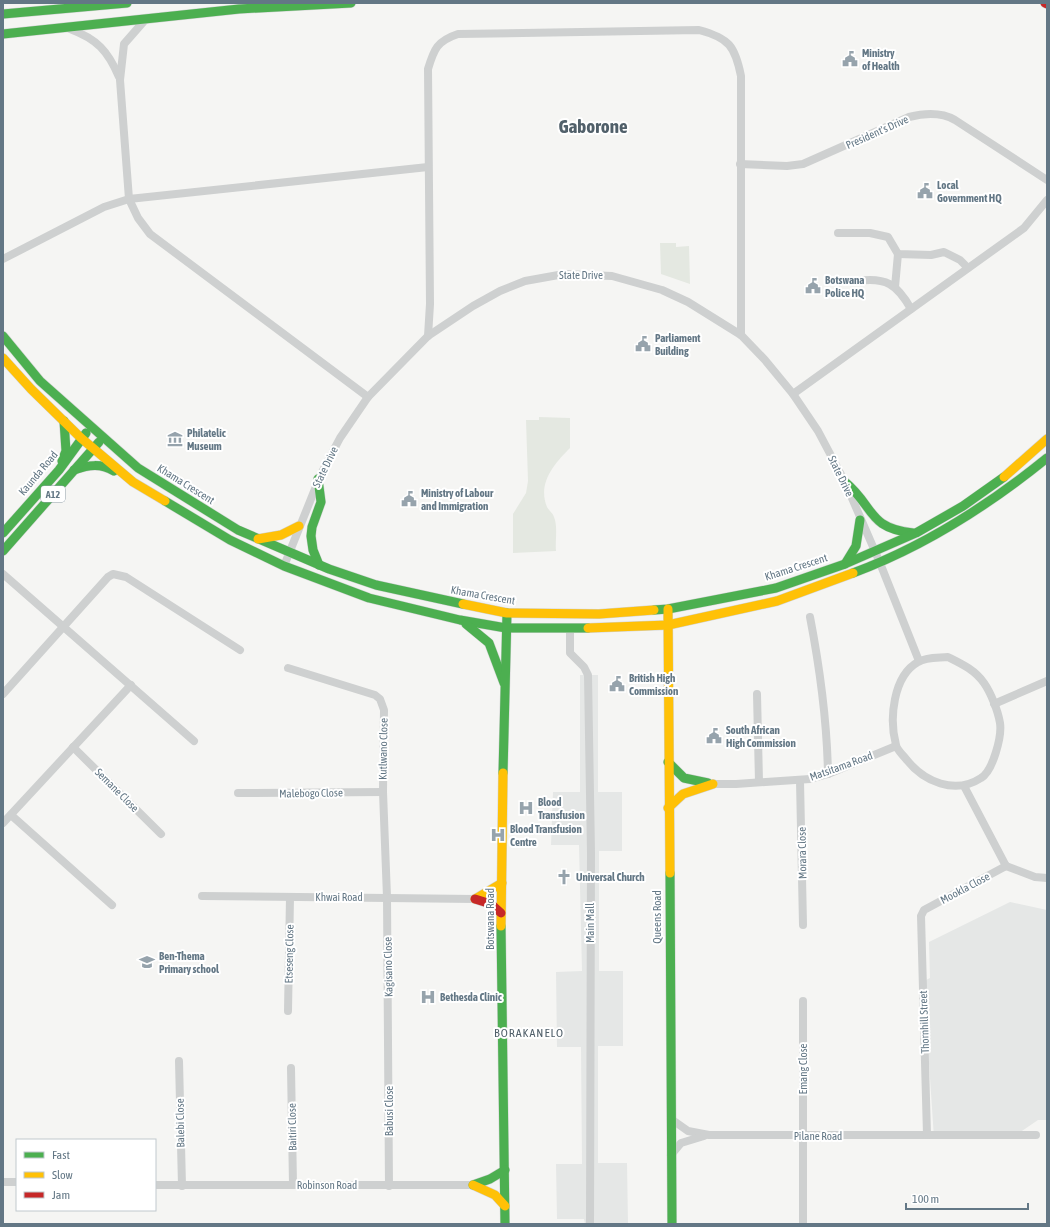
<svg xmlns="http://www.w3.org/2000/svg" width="1050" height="1227" font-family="'Asap Condensed',sans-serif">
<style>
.built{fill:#e5e7e6}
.green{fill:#e4e8e1}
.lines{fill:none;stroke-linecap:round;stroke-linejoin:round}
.fast-casing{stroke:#d1d3d3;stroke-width:10}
.slow-casing{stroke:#d1d3d3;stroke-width:10}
.jam-casing{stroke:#d1d3d3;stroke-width:10}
.street{stroke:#ced0d0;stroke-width:8}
.fast{stroke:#4caf50;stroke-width:9}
.slow{stroke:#ffc107;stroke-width:9}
.jam{stroke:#c62828;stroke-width:9}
.labels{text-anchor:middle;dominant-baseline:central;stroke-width:4;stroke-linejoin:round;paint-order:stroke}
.shield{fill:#fff;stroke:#92a0aa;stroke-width:1}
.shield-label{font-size:10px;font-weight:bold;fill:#637785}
.poi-label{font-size:11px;font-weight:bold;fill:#637785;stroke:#fff;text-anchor:start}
.street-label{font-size:11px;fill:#637785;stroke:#fff}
.neighbourhood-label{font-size:12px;letter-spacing:1px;fill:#51606a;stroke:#fff}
.town-label{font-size:19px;font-weight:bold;fill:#51606a;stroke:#fff}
</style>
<rect width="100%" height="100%" fill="#f5f5f3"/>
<g class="built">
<polygon points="580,675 598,675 598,792 622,792 622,851 599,851 599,971 623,971 623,1046 598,1046 598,1163 627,1163 628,1224 585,1224 584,1219 557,1219 556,1164 582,1164 581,1047 557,1047 556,972 582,971 579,845 551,845 553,792 580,792"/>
<polygon points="1010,902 1047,910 1047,1120 1038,1120 1013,1137 934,1138 927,1033 920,983 930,978 929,942"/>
</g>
<g class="green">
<polygon points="660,243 676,243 676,247 689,246 690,284 661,274"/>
<path d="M 539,417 L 570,418 L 570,448 C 555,463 537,483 547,507 C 549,511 553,513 554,517 C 558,526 555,542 556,551 L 513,553 L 513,514 L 526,493 L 528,481 L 526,420 L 539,420 Z"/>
</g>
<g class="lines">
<defs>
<g id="fast">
<polyline points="3,14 127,3"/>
<polyline points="3,34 239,9 351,3"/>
<polyline points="3,336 40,381 138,468 238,530 329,569 376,585 463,604"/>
<polyline points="62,461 66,451 64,421"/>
<path d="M 74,470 C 89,465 100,463 114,471"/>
<polyline points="318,479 321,502 312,527 311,536 313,550 319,565"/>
<path d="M 845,482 C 875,507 867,528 913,533"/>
<polyline points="165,501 230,540 284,566 369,598 460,620 506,628 588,628"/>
<polyline points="3,533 59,470 86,433"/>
<polyline points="3,551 99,442"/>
<polyline points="845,564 856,546 860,520"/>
<path d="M 853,573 C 923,547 989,505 1047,458"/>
<polyline points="654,610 668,609 776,588 845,564 916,533 963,506 1004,477"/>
<polyline points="466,624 489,643 504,683"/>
<polyline points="668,762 684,778 708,783"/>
<polyline points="503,773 507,613"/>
<polyline points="670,873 672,1224"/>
<polyline points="501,926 505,1224"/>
<polyline points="473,1185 490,1179 505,1170"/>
</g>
<g id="slow">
<polyline points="3,358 31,389 81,438 133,482 165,501"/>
<polyline points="1004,477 1047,439"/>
<polyline points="258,539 281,535 299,526"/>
<polyline points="463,604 507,613 599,614 654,610"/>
<polyline points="668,609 670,873"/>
<polyline points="588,628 668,625 777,601 853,573"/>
<polyline points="668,808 683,794 713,784"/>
<polyline points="475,899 502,883"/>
<polyline points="501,926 503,773"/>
<polyline points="473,1185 495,1195 505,1206"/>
</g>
<g id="jam">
<polyline points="1045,3 1047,4"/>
<polyline points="475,899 491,904 501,913"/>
</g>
</defs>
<use href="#fast" class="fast-casing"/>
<use href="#slow" class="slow-casing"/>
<use href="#jam" class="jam-casing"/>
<g class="street">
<polyline points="145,20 124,44 120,80 129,199 138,218 150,234 368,397"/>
<path d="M 70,29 C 97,39 108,51 119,77"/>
<path d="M 740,164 L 787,166 L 803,164 L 909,117 C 925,113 941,112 955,120 L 1047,180"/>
<polyline points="838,233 870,233 888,237 898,254 931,255 944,252 960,260 968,268"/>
<polyline points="3,259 104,207 129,199 428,167"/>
<path d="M 857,281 C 886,277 897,284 911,309"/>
<polyline points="895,287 898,254"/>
<path d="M 428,336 L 430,304 L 428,69 C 434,49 437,41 458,34 L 699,30 C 729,38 735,46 741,76 L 741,335"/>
<polyline points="793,394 1024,228 1047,200"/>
<polyline points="284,566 321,474 340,438 368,397 428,336 473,306 500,291 525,281 564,274 612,276 662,290 688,302 741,335 765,360 793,394 818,431 845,482 880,563 919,661"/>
<polyline points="3,574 194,741"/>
<path d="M 810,617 C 820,669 827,720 828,774"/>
<polyline points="570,628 570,653 584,667 588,675 591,853 590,1224"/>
<path d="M 948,657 C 962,664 975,670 984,683 C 991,693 998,711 1000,723 C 1002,736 993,771 981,778 C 955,795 924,782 906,759 C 903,755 897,750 896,745 C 889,719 893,676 918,662 C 926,657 938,658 948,657 Z"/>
<polyline points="288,668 375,695 380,699 384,710 383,792 387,897 389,1186"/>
<polyline points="3,694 108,577 113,574 126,577 240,650"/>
<polyline points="757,694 759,782"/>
<polyline points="994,704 1047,681"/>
<polyline points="73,747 161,834"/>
<polyline points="800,781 803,925"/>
<polyline points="713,784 736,784 810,779 828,774 896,746"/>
<polyline points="964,786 1006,866"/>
<polyline points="238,793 383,792"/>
<polyline points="11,815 112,905"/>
<polyline points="3,823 131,685"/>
<polyline points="1006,866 1035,877 1047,878"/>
<polyline points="202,896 475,899"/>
<polyline points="803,1001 803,1224"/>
<polyline points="288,1011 290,897"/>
<polyline points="179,1061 182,1186"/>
<polyline points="291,1068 293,1185"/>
<polyline points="671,1119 688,1131 709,1135 1036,1135"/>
<polyline points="927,1135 921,916 924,910 1006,866"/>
<polyline points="671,1155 681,1143 704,1136"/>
<polyline points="3,1182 17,1182"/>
<polyline points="155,1185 473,1185"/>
</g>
<use href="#fast" class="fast"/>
<use href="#slow" class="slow"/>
<use href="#jam" class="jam"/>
</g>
<defs>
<symbol id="civic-bare" viewBox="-9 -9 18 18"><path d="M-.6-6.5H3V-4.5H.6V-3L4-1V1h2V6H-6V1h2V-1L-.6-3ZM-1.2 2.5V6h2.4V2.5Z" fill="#96a3ac" stroke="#fff" stroke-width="2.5" paint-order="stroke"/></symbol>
<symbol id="museum-bare" viewBox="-9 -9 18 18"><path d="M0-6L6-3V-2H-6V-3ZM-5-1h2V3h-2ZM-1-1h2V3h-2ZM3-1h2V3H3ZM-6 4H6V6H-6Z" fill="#96a3ac" stroke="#fff" stroke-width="2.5" paint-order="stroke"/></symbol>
<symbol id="hospital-bare" viewBox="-9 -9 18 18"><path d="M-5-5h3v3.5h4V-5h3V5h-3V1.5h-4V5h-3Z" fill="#96a3ac" stroke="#fff" stroke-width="2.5" paint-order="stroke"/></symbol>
<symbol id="church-bare" viewBox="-9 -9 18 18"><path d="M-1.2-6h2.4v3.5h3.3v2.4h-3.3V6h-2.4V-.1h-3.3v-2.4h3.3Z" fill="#96a3ac" stroke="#fff" stroke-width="2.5" paint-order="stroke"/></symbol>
<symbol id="school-bare" viewBox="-9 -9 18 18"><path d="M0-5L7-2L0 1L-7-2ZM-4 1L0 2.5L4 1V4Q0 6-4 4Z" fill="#96a3ac" stroke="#fff" stroke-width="2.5" paint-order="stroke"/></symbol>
</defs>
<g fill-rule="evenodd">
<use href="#civic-bare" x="839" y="48" width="22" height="22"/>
<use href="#civic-bare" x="914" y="180" width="22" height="22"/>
<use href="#civic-bare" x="802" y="275" width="22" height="22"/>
<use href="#civic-bare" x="632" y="333" width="22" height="22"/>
<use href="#museum-bare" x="164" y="428" width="22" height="22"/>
<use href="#civic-bare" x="398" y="488" width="22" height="22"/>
<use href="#civic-bare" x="606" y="673" width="22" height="22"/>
<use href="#civic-bare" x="703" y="725" width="22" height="22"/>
<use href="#hospital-bare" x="515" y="797" width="22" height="22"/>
<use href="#hospital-bare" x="487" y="824" width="22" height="22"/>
<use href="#church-bare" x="553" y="866" width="22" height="22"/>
<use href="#school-bare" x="136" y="951" width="22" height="22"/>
<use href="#hospital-bare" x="417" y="986" width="22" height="22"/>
</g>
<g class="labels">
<rect class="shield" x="41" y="486" width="24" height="16" rx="3"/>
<g class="shield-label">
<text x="53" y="494">A12</text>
</g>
<g class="poi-label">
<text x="862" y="53">Ministry<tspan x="862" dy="13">of Health</tspan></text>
<text x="937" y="185">Local<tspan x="937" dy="13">Government HQ</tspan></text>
<text x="825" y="280">Botswana<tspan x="825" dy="13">Police HQ</tspan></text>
<text x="655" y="338">Parliament<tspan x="655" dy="13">Building</tspan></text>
<text x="187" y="433">Philatelic<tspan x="187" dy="13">Museum</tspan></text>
<text x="421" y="493">Ministry of Labour<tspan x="421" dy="13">and Immigration</tspan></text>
<text x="629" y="678">British High<tspan x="629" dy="13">Commission</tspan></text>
<text x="726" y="730">South African<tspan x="726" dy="13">High Commission</tspan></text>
<text x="538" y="802">Blood<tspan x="538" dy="13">Transfusion</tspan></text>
<text x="510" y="829">Blood Transfusion<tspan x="510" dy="13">Centre</tspan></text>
<text x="576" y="877">Universal Church</text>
<text x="159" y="956">Ben-Thema<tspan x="159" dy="13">Primary school</tspan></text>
<text x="440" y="997">Bethesda Clinic</text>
</g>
<g class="street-label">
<text transform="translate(877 132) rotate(-24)">President's Drive</text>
<text x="581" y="275">State Drive</text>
<text transform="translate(325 467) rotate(-64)">State Drive</text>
<text transform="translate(38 473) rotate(-50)">Kaunda Road</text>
<text transform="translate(841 476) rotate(64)">State Drive</text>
<text transform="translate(186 484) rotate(32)">Khama Crescent</text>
<text transform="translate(796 567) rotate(-18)">Khama Crescent</text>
<text transform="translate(483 595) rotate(10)">Khama Crescent</text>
<text transform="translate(383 749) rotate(-89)">Kutlwano Close</text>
<text transform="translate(841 766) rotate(-20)">Matsitama Road</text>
<text transform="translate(117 790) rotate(45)">Semane Close</text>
<text transform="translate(311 793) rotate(-1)">Malebogo Close</text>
<text transform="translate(802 853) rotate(-91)">Morara Close</text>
<text transform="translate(965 888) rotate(-28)">Mookla Close</text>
<text x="339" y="897">Khwai Road</text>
<text transform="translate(657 917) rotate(-90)">Queens Road</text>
<text transform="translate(490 919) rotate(-90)">Botswana Road</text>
<text transform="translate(590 923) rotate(-90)">Main Mall</text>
<text transform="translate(289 954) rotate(-89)">Etseseng Close</text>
<text transform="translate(388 967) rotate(-91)">Kagisano Close</text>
<text transform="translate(924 1022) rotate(-92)">Thornhill Street</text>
<text transform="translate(803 1069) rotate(-90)">Emang Close</text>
<text transform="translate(389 1111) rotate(-90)">Babusi Close</text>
<text transform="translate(180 1123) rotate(-91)">Balebi Close</text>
<text transform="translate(292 1127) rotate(-91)">Baitiri Close</text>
<text x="818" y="1136">Pilane Road</text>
<text x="327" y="1185">Robinson Road</text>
</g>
<g class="neighbourhood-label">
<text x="529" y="1033">BORAKANELO</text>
</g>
<g class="town-label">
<text x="593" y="126">Gaborone</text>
</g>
</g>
<rect width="1050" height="1227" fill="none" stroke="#637785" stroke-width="8"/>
<rect x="16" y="1139" width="140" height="72" fill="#ffffff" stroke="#c1c9ce"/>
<rect x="24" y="1152" width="20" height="6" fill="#4caf50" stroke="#c1c9ce"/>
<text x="52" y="1159" font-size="12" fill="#637785">Fast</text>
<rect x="24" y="1172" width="20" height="6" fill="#ffc107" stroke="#c1c9ce"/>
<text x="52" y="1179" font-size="12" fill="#637785">Slow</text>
<rect x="24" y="1192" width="20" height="6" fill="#c62828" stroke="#c1c9ce"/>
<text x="52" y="1199" font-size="12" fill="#637785">Jam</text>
<path d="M906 1203v6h122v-6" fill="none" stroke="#637785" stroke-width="2"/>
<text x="912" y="1203" font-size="12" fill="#637785" stroke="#ffffff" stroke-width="3" paint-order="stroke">100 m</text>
</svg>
